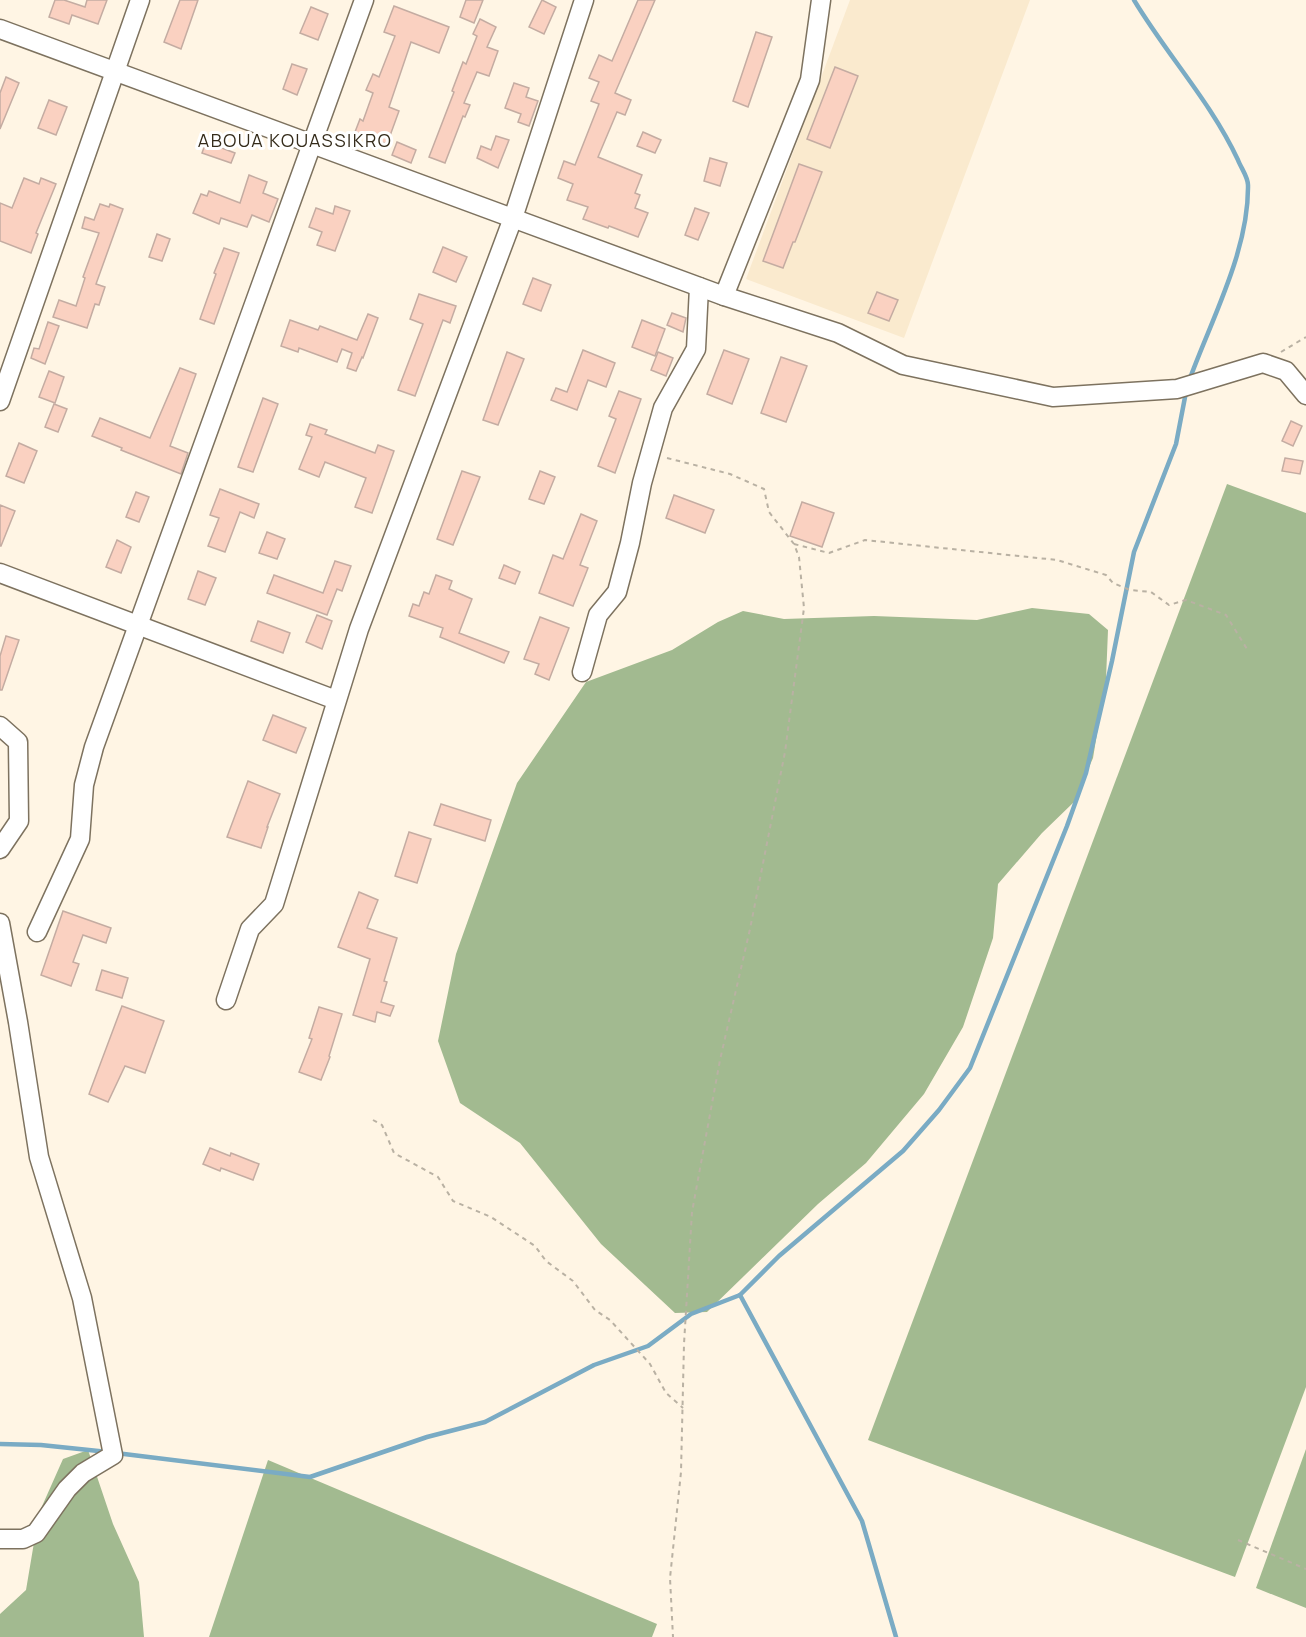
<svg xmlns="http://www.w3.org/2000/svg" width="1306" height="1637" font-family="Manrope,sans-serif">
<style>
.built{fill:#faeace}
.forest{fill:#a2ba90}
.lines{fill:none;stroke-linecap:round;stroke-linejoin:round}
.stream{stroke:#7aabc4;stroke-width:4.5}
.building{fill:#fad1c1;stroke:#c4aca2;stroke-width:1.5}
.minor-casing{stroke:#7d725f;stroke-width:21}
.path{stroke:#b9b1a3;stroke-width:2;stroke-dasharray:4.5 4.5;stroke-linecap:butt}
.minor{stroke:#fff;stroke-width:18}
.labels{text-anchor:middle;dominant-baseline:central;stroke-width:6;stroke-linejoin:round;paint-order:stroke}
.quarter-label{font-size:18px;letter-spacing:1.5px;fill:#342b1a;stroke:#fff}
</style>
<rect width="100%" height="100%" fill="#fff5e4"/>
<polygon class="built" points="850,0 1030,0 904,338 746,279"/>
<g class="forest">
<polygon points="1227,484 1306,513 1306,1387 1235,1577 868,1440"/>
<polygon points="1032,608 1089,614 1108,630 1106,679 1093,758 1074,802 1042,833 998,884 993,938 963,1027 924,1094 866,1163 818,1204 707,1312 675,1313 601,1244 520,1143 460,1103 438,1041 456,954 517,783 586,682 672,650 718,622 743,611 784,619 874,616 977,620"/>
<polygon points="1306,1449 1306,1608 1256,1588"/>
<polygon points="88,1450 113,1524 139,1582 144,1637 0,1637 0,1614 26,1590 39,1513 63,1459"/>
<polygon points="268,1460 657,1624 652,1637 209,1637"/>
</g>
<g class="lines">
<g class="stream">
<path d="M 1134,0 C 1167,55 1211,102 1238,160 C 1241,168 1248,177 1248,185 C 1249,251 1211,320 1189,381"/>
<polyline points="740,1295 862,1521 896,1637"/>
<polyline points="0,1444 41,1445 108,1452"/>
<polyline points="116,1453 310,1477 427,1437 485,1422 594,1365 648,1346 691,1314 740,1295 779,1256 903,1151 939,1110 970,1068 1067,826 1086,773 1112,661 1134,552 1176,444 1186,392"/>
</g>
</g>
<g class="building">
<polygon points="55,0 64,0 85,7 87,0 107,0 98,24 72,15 69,24 49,17"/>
<polygon points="180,0 198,0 181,49 164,42"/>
<polygon points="466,0 483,0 474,23 460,17"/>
<polygon points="542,0 556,7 544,34 529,27"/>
<polygon points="638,0 655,0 615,93 631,100 625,115 617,112 598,157 642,175 635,193 640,195 635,208 648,213 638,237 609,226 608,228 583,219 588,207 567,200 573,184 558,178 564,161 575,165 599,104 591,101 599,82 589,78 599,55 612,61"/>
<polygon points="394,6 449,27 439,53 411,42 389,107 399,111 387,144 355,132 360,119 363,121 373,93 366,90 373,74 379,77 395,36 384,32"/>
<polygon points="311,7 328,14 318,40 300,33"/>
<polygon points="480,19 496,27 487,47 498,51 489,76 477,72 464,103 470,105 465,117 463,116 445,163 429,157 454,92 452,91 463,62 466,64 477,36 473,34"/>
<polygon points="756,32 772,37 748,107 733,101"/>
<polygon points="292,64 307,69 297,95 283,89"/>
<polygon points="835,67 858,76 830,148 807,139"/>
<polygon points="6,77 19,83 0,129 0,93"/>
<polygon points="514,83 529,88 526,97 538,101 529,126 518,122 521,114 505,108"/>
<polygon points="49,100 67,107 56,135 38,128"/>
<polygon points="643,132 661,140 655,153 637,146"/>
<polygon points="496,136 509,140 498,168 477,158 481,146 491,150"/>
<polygon points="206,142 235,153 231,163 202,153"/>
<polygon points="397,142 416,150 411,163 392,155"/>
<polygon points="710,158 727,163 720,186 704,181"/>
<polygon points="799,164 822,172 795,242 793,242 783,268 763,261"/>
<polygon points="249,175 267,182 263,193 278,199 269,222 252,215 247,227 221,218 219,224 193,213 201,194 207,196 209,191 240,203"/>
<polygon points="24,178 39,184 41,178 56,184 36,233 38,234 31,253 0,241 0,203 12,208"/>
<polygon points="100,204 109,207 110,204 123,209 96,284 105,287 99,305 95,304 87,328 53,317 59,300 76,306 85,278 83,277 99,233 82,228 85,217 94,220"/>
<polygon points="335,206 350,211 335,251 317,245 322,232 309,227 316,208 333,214"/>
<polygon points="695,208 709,213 698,240 685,235"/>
<polygon points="157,234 170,239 162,261 149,257"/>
<polygon points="443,247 467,257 456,282 433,272"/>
<polygon points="224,248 239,253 214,324 200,319 216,274 214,273"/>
<polygon points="533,278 551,285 541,311 523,304"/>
<polygon points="877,292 898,300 889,321 868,313"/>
<polygon points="419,294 456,306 450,323 443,320 415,396 398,390 423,324 410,319"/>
<polygon points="672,313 686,318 683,332 667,325"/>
<polygon points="368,314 378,318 363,358 362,357 356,371 347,368 352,353 342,349 337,362 299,348 298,352 281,346 290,320 318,330 320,326 357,340"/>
<polygon points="642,320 665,329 655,356 632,347"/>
<polygon points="48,322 59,326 45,364 31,358 34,348 39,349"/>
<polygon points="583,350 615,363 606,387 588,380 577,410 551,400 556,388 567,392"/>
<polygon points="724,350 749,359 732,404 707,394"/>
<polygon points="507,352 524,359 498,425 483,420"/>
<polygon points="658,352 673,358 666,376 651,370"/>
<polygon points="781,357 807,366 786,422 761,413"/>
<polygon points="180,368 196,374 170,446 188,453 181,474 121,450 122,448 92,436 100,418 150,438"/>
<polygon points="49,371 64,377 55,403 39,397"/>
<polygon points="619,391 641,399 615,473 598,466 616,419 609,416"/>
<polygon points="263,398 278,404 253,472 238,467"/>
<polygon points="54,404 67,409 58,432 45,427"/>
<polygon points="1291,421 1302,426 1293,446 1282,441"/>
<polygon points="310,424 327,430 325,434 375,453 378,445 394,451 372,513 355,507 366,478 325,462 319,477 299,469 312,437 306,435"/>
<polygon points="19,443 37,451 24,483 6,476"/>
<polygon points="1285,458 1303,461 1300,474 1282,471"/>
<polygon points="462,471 480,477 453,545 437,539"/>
<polygon points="540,471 555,477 544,504 529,499"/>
<polygon points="220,489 259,504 254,518 240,512 225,552 208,546 219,518 210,515"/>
<polygon points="136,492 149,497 139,522 126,517"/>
<polygon points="674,495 714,510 705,533 666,518"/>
<polygon points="802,502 834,513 822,547 790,536"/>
<polygon points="0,505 15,511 1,546 0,546"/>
<polygon points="581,514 597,521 580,565 588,568 573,606 539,593 553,555 563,559"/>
<polygon points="267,532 285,539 277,559 259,553"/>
<polygon points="117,540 131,547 121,573 106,567"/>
<polygon points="335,561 351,566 342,591 337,589 327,615 267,593 274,575 323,593"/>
<polygon points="504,565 520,572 515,584 499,578"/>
<polygon points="198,571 216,578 205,605 188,599"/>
<polygon points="436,575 452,581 449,589 472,599 459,633 509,652 504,663 440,637 443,628 409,616 413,604 419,606 424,592 429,594"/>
<polygon points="317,615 332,621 322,649 306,642"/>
<polygon points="540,617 569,628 549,680 535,674 539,664 524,659"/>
<polygon points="258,621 290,633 283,653 251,641"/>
<polygon points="6,636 19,640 2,690 0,690 0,656"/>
<polygon points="273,715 306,728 296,753 263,740"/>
<polygon points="248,781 280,794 267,827 268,827 261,848 227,837"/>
<polygon points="441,804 491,820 485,841 434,825"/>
<polygon points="409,832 431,839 417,883 395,876"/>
<polygon points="359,892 378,900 367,928 397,938 384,981 387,982 381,1002 394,1006 390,1016 377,1012 375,1022 353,1015 370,959 338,947"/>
<polygon points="63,911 111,928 106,943 83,935 73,962 79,964 71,986 41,975"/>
<polygon points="102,970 128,978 122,998 96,990"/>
<polygon points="122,1006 164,1021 145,1073 125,1066 108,1102 89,1094"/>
<polygon points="319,1007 342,1014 329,1056 330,1057 321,1080 299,1072 312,1039 309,1038"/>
<polygon points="210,1148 230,1156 231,1153 259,1164 253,1180 221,1168 220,1171 203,1164"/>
</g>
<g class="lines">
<defs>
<g id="minor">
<polyline points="0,29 724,296 838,333 903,365 1053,397 1177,389 1263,363 1286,371 1306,395"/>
<polyline points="724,296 810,80 821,0"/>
<polyline points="0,401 140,0"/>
<polyline points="0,573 336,700"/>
<polyline points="582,672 598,615 617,592 630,543 642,483 663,408 696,349 699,287"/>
<polyline points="0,726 18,742 19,821 0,849"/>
<polyline points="0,923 18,1022 39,1157 82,1298 113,1455 83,1473 67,1489 36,1533 23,1539 0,1539"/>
<polyline points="37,932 80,839 84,785 94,747 364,0"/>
<polyline points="226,1000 250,929 274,904 359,629 513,218 584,0"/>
</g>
</defs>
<use href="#minor" class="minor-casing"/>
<g class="path">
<polyline points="1281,352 1306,337"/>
<polyline points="667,458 730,474 764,489 769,512 794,544 799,557 804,608 785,752 750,929 720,1060 692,1212 684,1344 681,1472 670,1578 673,1637"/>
<polyline points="794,544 829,553 865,540 1057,560 1106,575 1113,583 1130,590 1151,592 1169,605 1186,600 1226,615 1247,649"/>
<polyline points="373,1120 382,1125 394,1153 438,1177 453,1201 491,1217 535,1246 546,1261 573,1281 595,1310 610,1320 650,1364 666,1393 683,1408"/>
<polyline points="1238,1540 1306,1569"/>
</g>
<use href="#minor" class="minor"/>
</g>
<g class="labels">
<g class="quarter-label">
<text x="295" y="140">ABOUA KOUASSIKRO</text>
</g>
</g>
</svg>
